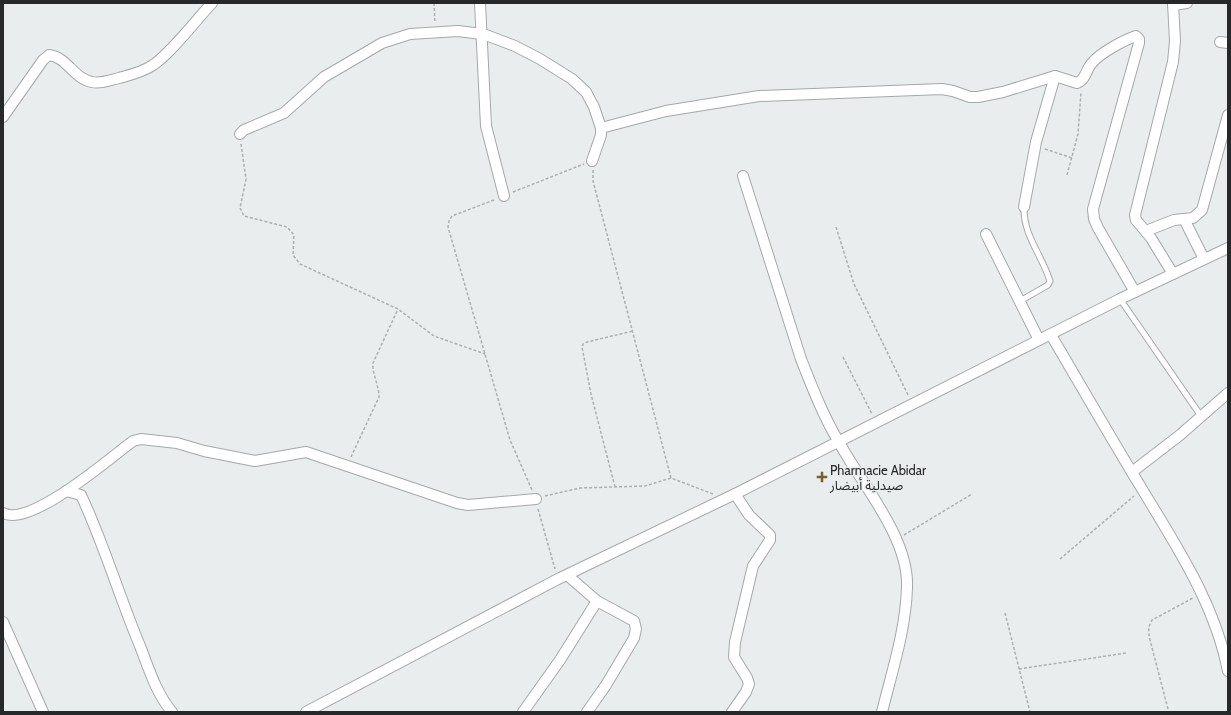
<svg xmlns="http://www.w3.org/2000/svg" width="1231" height="715" font-family="Cabin,'Noto Sans Arabic',sans-serif">
<style>
.lines{fill:none;stroke-linecap:round;stroke-linejoin:round}
.lane-casing{stroke:#a5a8a9;stroke-width:7}
.street-casing{stroke:#a5a8a9;stroke-width:12}
.path{stroke:#acaeaf;stroke-width:1.5;stroke-dasharray:3 2;stroke-linecap:butt}
.lane{stroke:#fff;stroke-width:5}
.street{stroke:#fff;stroke-width:10}
.poi-dot{fill:#775e2f;stroke:#eaedee;stroke-width:1.5}
.labels{text-anchor:middle;dominant-baseline:central;stroke-width:3;stroke-linejoin:round;paint-order:stroke}
.poi-label{font-size:13px;fill:#272829;stroke:#eaedee;text-anchor:start}
</style>
<rect width="100%" height="100%" fill="#eaedee"/>
<g class="lines">
<defs>
<g id="lane">
<polyline points="1120,299 1201,416"/>
<path d="M 1020,301 L 1048,285 L 1050,281 C 1042,255 1023,235 1024,207"/>
</g>
<g id="street">
<polyline points="480,3 486,126 504,196"/>
<polyline points="1173,3 1175,41 1173,62 1135,215 1136,220 1151,238 1173,274"/>
<polyline points="1173,5 1187,3"/>
<polyline points="1220,42 1228,43"/>
<path d="M 3,117 L 43,60 L 49,55 C 67,57 74,79 92,82 C 101,84 110,80 119,78 C 130,75 143,72 153,65 C 171,53 196,20 212,3"/>
<path d="M 601,128 L 666,111 L 759,96 L 942,89 L 953,91 L 970,97 L 978,97 L 1003,92 L 1055,76 L 1077,83 C 1086,80 1086,69 1092,63 C 1100,53 1124,40 1136,36 L 1139,39 L 1139,43 L 1093,209 L 1094,219 L 1098,228 L 1135,292"/>
<polyline points="240,134 244,130 284,113 324,77 382,43 410,34 458,31 474,33 486,35 515,46 540,59 572,79 586,92 594,107 601,128 601,135 592,161"/>
<path d="M 743,176 L 801,359 C 812,387 824,418 840,444 C 863,486 909,538 907,587 C 906,629 892,671 882,712"/>
<polyline points="1024,207 1036,142 1055,76"/>
<polyline points="1184,219 1204,259"/>
<polyline points="1146,231 1174,220 1193,218 1202,210 1228,115"/>
<polyline points="986,234 1039,340"/>
<path d="M 1051,335 C 1081,386 1111,438 1142,489 C 1177,547 1215,604 1228,671"/>
<polyline points="1132,472 1180,435 1228,393"/>
<path d="M 66,491 L 81,495 C 104,544 119,596 140,646 C 149,669 156,693 172,712"/>
<path d="M 3,513 C 30,528 110,458 133,441 L 141,439 L 177,443 L 204,451 L 255,461 L 306,452 L 457,503 L 468,505 L 536,499"/>
<polyline points="567,575 597,601 634,621 636,629 634,638 606,685 587,712"/>
<polyline points="3,622 43,712"/>
<polyline points="306,712 558,579 735,494 1120,299 1228,248"/>
<polyline points="523,712 560,660 597,601"/>
<polyline points="732,712 746,692 749,684 747,678 734,657 735,642 753,566 770,540 770,535 749,515 735,494"/>
</g>
</defs>
<use href="#lane" class="lane-casing"/>
<use href="#street" class="street-casing"/>
<g class="path">
<polyline points="434,3 435,23"/>
<polyline points="241,144 246,179 240,208 244,216 287,227 294,235 293,255 300,264 398,309 434,336 485,354"/>
<polyline points="1045,149 1072,158"/>
<polyline points="593,170 593,181 671,478"/>
<polyline points="1067,175 1078,134 1081,92"/>
<polyline points="513,192 584,164"/>
<polyline points="494,200 452,216 449,221 448,227 510,440 532,490"/>
<polyline points="836,227 854,284 908,395"/>
<polyline points="843,357 872,414"/>
<path d="M 351,457 L 379,397 C 379,385 372,374 373,363 L 398,309"/>
<polyline points="615,487 591,394 582,347 583,344 587,342 633,331"/>
<polyline points="545,496 580,488 645,486 671,478 713,494"/>
<polyline points="538,509 555,569"/>
<polyline points="904,535 972,494"/>
<polyline points="1060,559 1134,496"/>
<polyline points="1005,613 1030,712"/>
<polyline points="1019,669 1126,653"/>
<path d="M 1168,709 L 1150,640 C 1148,631 1148,627 1152,620 L 1193,598"/>
</g>
<use href="#lane" class="lane"/>
<use href="#street" class="street"/>
</g>
<path class="poi-dot" d="M820 471h4v4h4v4h-4v4h-4v-4h-4v-4h4z"/>
<g class="labels">
<g class="poi-label">
<text x="830" y="470">Pharmacie Abidar<tspan x="830" dy="15">صيدلية أبيضار</tspan></text>
</g>
</g>
<rect width="1231" height="715" fill="none" stroke="#272829" stroke-width="8"/>
</svg>
